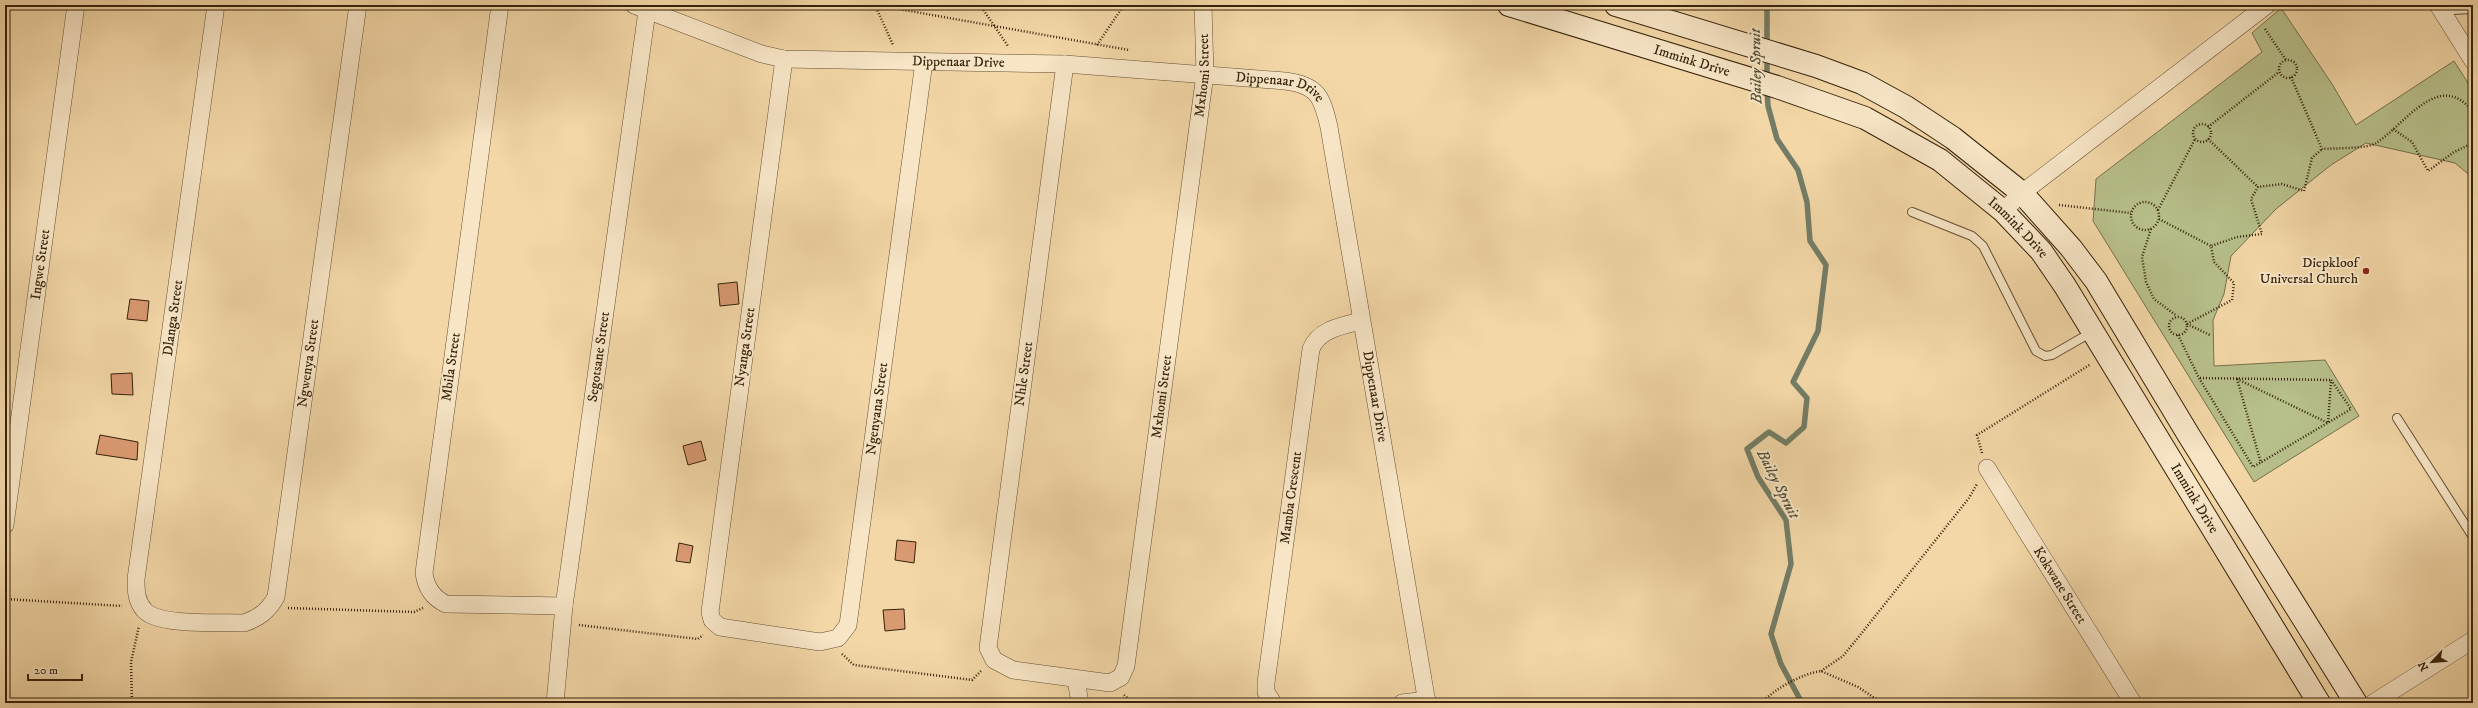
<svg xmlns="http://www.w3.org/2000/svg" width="2478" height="708" font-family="'IM FELL DW Pica',serif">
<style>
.green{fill:#b7bf8a;stroke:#76704a}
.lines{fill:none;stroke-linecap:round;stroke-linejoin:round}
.stream{stroke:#737d66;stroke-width:5.5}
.building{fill:#d99971;stroke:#36220b}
.lane-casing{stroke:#654f32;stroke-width:10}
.street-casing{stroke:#654f32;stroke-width:18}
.secondary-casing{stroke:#36220b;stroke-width:24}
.path{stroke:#36220b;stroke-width:2.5;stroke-dasharray:1 2;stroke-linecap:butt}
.lane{stroke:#f7e5c6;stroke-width:8}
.street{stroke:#f7e5c6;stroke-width:17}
.secondary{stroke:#f7e5c6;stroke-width:22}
.poi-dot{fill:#8f2418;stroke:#f7e5c6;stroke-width:1.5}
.labels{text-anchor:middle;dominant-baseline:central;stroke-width:4;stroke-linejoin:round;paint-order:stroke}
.street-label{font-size:14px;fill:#36220b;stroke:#f7e5c6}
.poi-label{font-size:14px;fill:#36220b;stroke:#f7e5c6;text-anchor:end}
.water-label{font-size:15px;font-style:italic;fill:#555039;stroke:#f7e5c6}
</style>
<rect width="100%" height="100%" fill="#f3d7a7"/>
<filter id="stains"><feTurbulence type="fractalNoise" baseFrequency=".005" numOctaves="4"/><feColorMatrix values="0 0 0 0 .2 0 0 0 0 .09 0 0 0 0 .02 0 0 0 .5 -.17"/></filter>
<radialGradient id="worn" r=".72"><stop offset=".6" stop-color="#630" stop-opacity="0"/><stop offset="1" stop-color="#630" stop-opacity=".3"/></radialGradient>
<polygon class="green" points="2281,8 2332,84 2356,125 2454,61 2473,91 2473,178 2455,163 2366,143 2331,165 2276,209 2231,256 2224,294 2213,320 2214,366 2325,360 2359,416 2254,482 2093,221 2096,179 2262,52 2252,33"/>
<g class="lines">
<g class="stream">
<polyline points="1767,5 1767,47"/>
<polyline points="1767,55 1767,79"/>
<polyline points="1767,89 1768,106 1777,139 1798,170 1807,202 1810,241 1826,265 1818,331 1793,382 1807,398 1804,427 1786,443 1769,432 1747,449 1758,477 1786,520 1791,564 1771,634 1781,664 1802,703"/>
</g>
</g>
<g class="building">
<polygon points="737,282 739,304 720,306 718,284"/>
<polygon points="130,299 149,301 147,321 127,319"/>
<polygon points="132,373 133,395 112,394 111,374"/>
<polygon points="100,435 138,442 137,460 96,454"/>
<polygon points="701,441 706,460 688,465 683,446"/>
<polygon points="897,540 916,542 914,563 895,560"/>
<polygon points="679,543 693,546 690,563 676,561"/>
<polygon points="904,609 905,629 885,631 883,610"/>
</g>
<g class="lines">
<defs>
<g id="lane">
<polyline points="2451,10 2473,9"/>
<polyline points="1912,212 1972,236 1983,246 2036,351 2045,356 2052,355 2092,332"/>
<polyline points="2397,418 2473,537"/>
</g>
<g id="street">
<path id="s1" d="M 216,5 L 136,579 C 136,591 136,601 145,611 C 160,626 221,622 244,623 C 259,618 268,611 276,597 L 358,5"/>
<path d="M 500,5 L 424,573 C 426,588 433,598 446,604 L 564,606"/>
<path id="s2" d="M 634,5 L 762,54 L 784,59 L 1065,64 L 1285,81 C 1318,85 1322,97 1329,127 L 1427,703"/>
<polyline points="2438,5 2473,61"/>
<path id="s3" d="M 784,59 L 710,612 L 712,620 L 720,627 L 820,642 L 838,638 L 848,625 L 924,62"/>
<path id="s4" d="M 1065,64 L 988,648 L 994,660 L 1013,670 L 1110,683 L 1121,677 L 1126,666 L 1205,74 L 1203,5"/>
<polyline points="2003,211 2022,193 2267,5"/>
<path id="s5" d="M 1987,468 L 2133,703"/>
<path id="s6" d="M 5,525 L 76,5"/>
<polyline points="1076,680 1080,703"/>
<path id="s7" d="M 555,703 L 564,606 L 647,11"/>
<path id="s8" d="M 1273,703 L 1266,692 L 1266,683 L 1311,349 C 1319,329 1342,326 1361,321"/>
<polyline points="1402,703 1427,700"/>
<polyline points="2373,703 2473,640"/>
</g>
<g id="secondary">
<path id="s9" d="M 1509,5 L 1777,87 L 1865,118 L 1940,160 L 2003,211 L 2041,251 L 2065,286 L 2319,703"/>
<polyline points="1616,5 1816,66 1862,83 1906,107 1953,138 2022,193 2071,248 2096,281 2188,434 2356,703"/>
</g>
</defs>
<use href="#lane" class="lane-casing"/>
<use href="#street" class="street-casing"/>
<use href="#secondary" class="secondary-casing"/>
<g class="path">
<polyline points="875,5 893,45"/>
<polyline points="876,5 1129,50"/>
<polyline points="980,5 1008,46"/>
<polyline points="2265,29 2286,60"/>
<polyline points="1097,45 1124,5"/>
<circle cx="2288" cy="69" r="9"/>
<path d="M 2291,77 L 2322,149 C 2334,148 2368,149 2376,143 C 2405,125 2439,68 2473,112"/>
<circle cx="2202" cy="133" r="9"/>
<polyline points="2208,127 2279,72"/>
<polyline points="2393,129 2412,142 2428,171 2454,152 2473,143"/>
<polyline points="2208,139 2258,187"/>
<circle cx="2145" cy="216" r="14"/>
<polyline points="2059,205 2131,213"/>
<polyline points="2158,210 2195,139"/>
<polyline points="2159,219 2211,246"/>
<polyline points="2151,229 2142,257 2146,282 2154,299 2177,316"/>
<circle cx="2178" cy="326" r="9"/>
<polyline points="2187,324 2232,300 2234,283 2214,262 2211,246 2237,237 2262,234 2251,199 2258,187 2282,184 2304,191 2312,158 2322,149"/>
<polyline points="2187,324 2210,335"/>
<polyline points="2178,335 2199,378 2253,467 2351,409 2331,380"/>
<polyline points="2200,378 2331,380"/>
<polyline points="2237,379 2328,423 2331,381"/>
<polyline points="2237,379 2261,463"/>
<polyline points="1982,453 1977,435 2091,364"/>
<polyline points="5,599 122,606"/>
<polyline points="288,608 414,612 423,608"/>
<polyline points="579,625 698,639 703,635"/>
<polyline points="842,654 854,665 972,680 981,671"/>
<polyline points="1821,671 1843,656 1861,634 1969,498 1977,484"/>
<polyline points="1124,695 1133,703"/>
<polyline points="132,703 131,662 139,626"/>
<path d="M 1762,703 C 1775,688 1802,674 1821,671 L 1858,687 L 1882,703"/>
</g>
<use href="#lane" class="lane"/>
<use href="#street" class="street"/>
<use href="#secondary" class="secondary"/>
</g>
<circle class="poi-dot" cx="2366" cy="271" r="4"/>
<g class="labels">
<g class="street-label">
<text stroke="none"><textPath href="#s9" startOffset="191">Immink Drive</textPath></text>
<text stroke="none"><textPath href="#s2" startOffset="334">Dippenaar Drive</textPath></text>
<text stroke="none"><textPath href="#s4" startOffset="1342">Mxhomi Street</textPath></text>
<text stroke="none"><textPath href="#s2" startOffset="658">Dippenaar Drive</textPath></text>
<text stroke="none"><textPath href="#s9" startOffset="563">Immink Drive</textPath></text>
<text stroke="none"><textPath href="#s6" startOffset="263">Ingwe Street</textPath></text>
<text transform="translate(173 318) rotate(-82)">Dlanga Street</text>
<text transform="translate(745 347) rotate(-82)">Nyanga Street</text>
<text stroke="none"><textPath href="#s7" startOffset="349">Segotsane Street</textPath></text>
<text stroke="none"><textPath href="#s1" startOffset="993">Ngwenya Street</textPath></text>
<text transform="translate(451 367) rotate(-82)">Mbila Street</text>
<text transform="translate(1024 374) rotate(-82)">Nhle Street</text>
<text stroke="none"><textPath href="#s4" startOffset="1018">Mxhomi Street</textPath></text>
<text stroke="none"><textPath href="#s2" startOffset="1005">Dippenaar Drive</textPath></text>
<text stroke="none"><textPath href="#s3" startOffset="931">Ngenyana Street</textPath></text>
<text stroke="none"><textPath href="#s8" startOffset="209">Mamba Crescent</textPath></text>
<text stroke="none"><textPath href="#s9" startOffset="887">Immink Drive</textPath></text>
<text stroke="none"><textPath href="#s5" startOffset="138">Kokwane Street</textPath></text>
</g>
<g class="poi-label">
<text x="2358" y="263">Diepkloof<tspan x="2358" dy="16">Universal Church</tspan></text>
</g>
<g class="water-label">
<text transform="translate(1756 66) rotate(-91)">Bailey Spruit</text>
<text transform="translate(1778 484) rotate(63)">Bailey Spruit</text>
</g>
</g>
<rect width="2478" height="708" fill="none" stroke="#f3d7a7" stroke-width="20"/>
<rect x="6" y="6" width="2466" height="696" fill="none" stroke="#36220b" stroke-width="2"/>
<rect x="10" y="10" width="2458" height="688" fill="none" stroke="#36220b"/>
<g transform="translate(2432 662) rotate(244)" stroke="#f7e5c6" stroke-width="3" paint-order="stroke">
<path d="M0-3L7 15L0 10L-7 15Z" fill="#36220b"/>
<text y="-6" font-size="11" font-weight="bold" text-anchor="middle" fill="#36220b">N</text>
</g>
<path d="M28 674v6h54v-6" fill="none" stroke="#36220b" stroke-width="2"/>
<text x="34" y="674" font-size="12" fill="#36220b" stroke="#f7e5c6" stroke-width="3" paint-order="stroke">20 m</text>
<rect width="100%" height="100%" filter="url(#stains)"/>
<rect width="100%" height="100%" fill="url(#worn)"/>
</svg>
